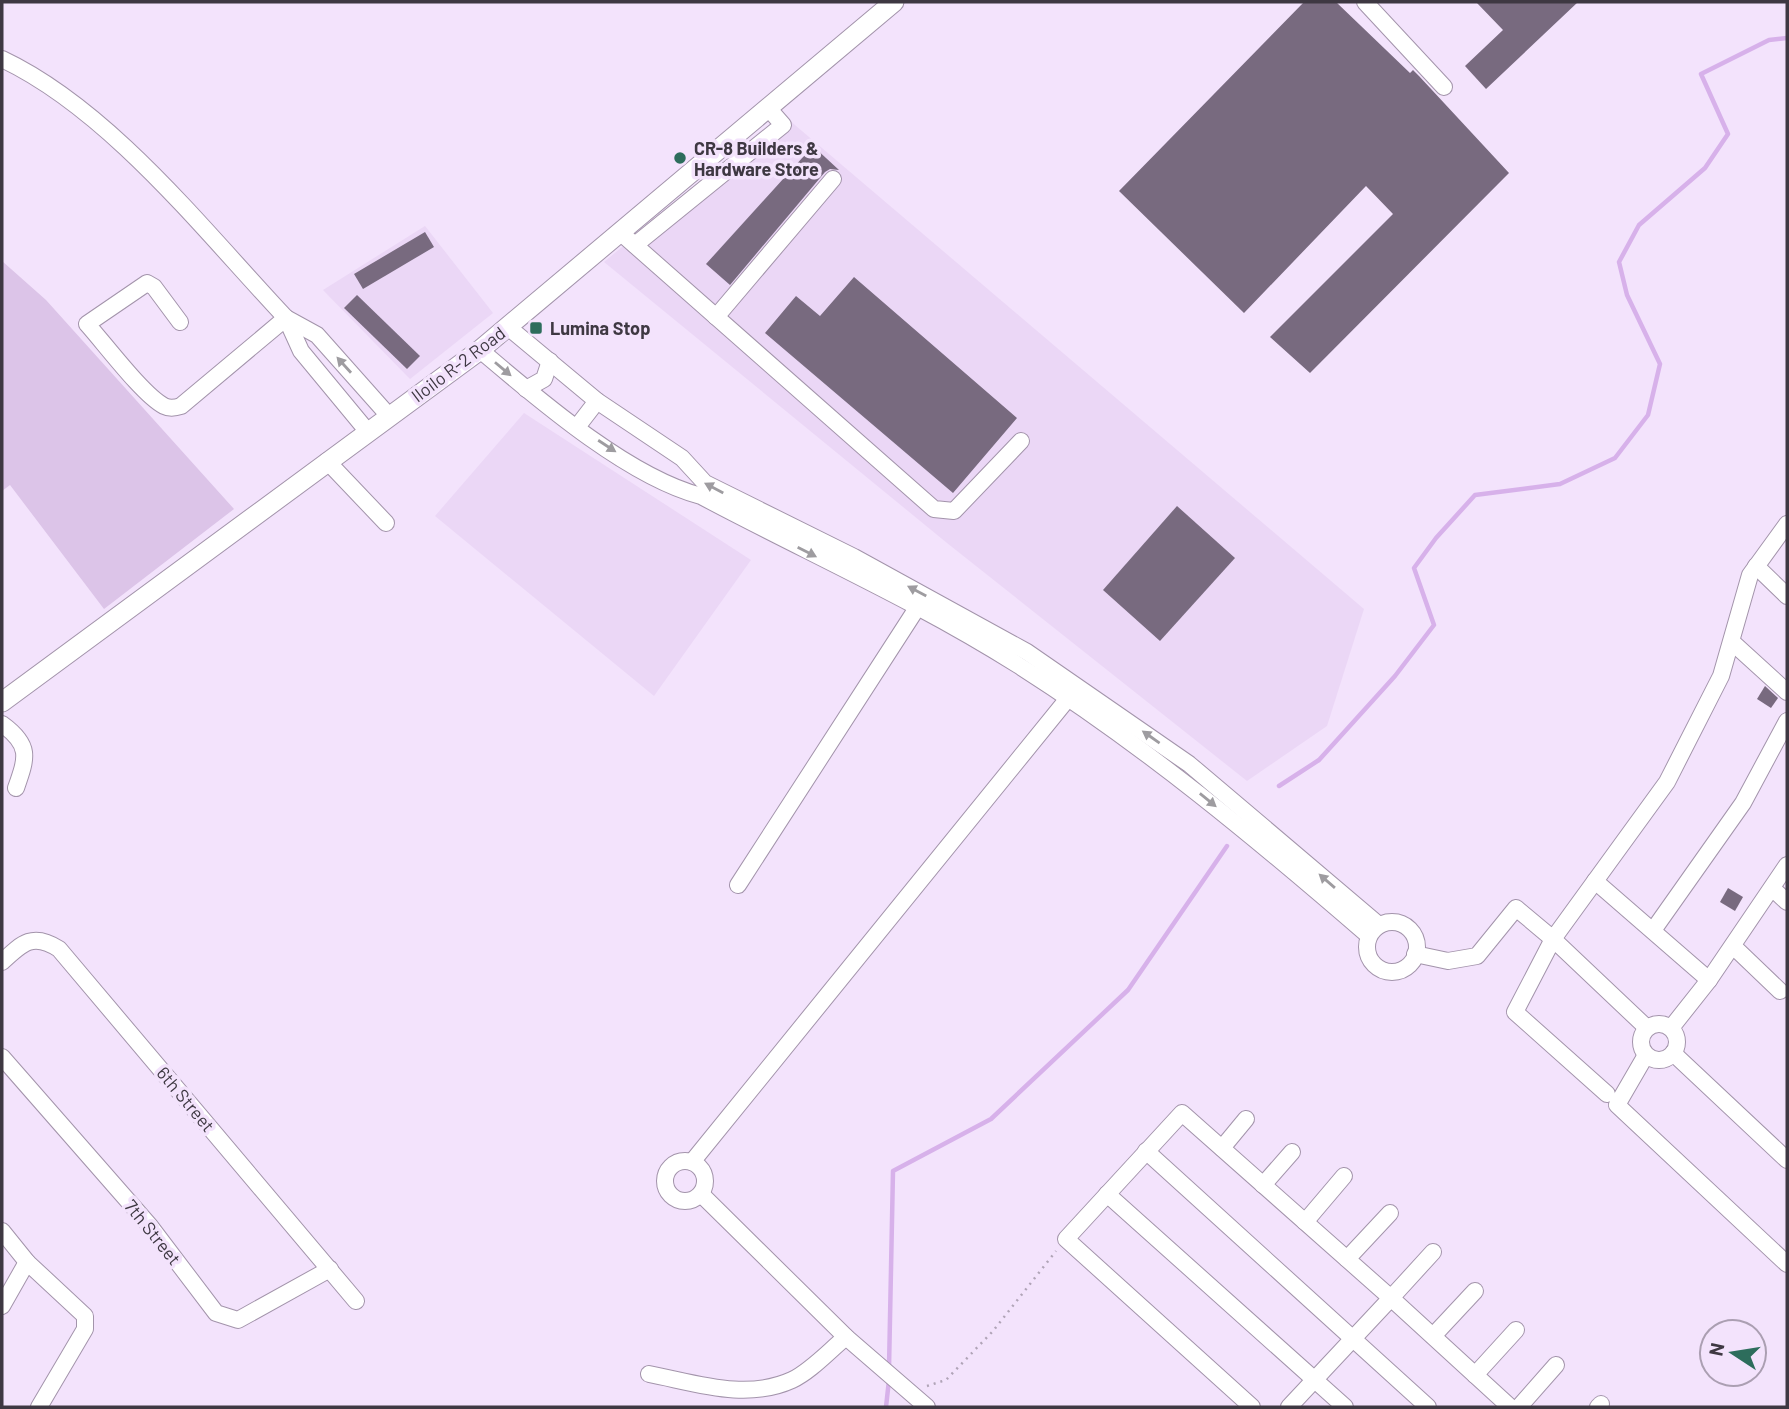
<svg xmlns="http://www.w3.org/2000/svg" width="1789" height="1409" font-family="Barlow,sans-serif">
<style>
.built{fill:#ebd7f6}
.grass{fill:#dcc4e8}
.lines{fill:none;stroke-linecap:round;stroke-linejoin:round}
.stream{stroke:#d7b1ea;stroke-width:4.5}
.building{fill:#786a7f}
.minor-casing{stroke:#a394ab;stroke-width:18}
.major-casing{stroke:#a394ab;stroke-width:21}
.path{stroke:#b0a4b7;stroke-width:2.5;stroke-dasharray:2 5;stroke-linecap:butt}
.minor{stroke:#fff;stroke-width:16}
.major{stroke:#fff;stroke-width:19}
.oneway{fill:#9e9ca0}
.poi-dot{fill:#2d6d5c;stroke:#f3e3fc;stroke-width:2.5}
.labels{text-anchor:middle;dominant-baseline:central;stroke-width:7;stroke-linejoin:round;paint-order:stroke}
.poi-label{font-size:18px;font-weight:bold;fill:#3e3842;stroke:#f3e3fc;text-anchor:start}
.street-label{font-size:18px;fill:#3e3842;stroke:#f3e3fc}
</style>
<rect width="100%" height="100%" fill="#f3e3fc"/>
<g class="built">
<polygon points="782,114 1364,609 1327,726 1247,781 947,543 604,262"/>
<polygon points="425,226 493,313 410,379 323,290"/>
<polygon points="524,413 751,560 654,696 435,516"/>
</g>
<polygon class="grass" points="2,261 46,300 234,509 104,609 10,485 2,491"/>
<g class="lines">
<g class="stream">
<polyline points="1279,786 1319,760 1395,676 1434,625 1414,568 1436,538 1475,495 1560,484 1615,458 1648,415 1660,364 1627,295 1619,262 1639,225 1705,168 1728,134 1701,74 1769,40 1787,38"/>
<polyline points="889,1368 893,1171 991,1119 1128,990 1227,846"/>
<polyline points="886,1407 889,1380"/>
</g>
</g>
<g class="building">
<polygon points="1304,2 1336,2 1410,73 1413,70 1419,76 1509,173 1310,373 1270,337 1393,214 1366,186 1244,313 1119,191"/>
<polygon points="1476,2 1578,2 1486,89 1465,66 1503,30"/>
<polygon points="813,146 839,170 830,169 825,172 730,285 706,264"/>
<polygon points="425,232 434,247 363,289 354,274"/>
<polygon points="854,277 1017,418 953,493 765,333 796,296 820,316"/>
<polygon points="357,295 420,356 407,369 344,308"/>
<polygon points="1177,506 1235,558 1160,641 1103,590"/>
<polygon points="1765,686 1778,698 1771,708 1757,699"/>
<polygon points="1728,888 1743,897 1735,911 1720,902"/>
</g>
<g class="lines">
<defs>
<g id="minor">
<polyline points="1365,2 1444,87"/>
<path d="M 2,59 C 110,110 204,231 286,318 L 301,351 L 368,432"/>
<polyline points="621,233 934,509 954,511 1021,441"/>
<polyline points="635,245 783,125 769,109"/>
<polyline points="716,317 833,179"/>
<polyline points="286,318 317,335 389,416"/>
<path d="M 180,322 L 154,287 L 147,283 L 87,324 C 105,344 143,395 164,406 C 170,409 175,408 181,406 L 286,318"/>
<polyline points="508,327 597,401 682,458 705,483 854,557 1027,652 1189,764 1379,925"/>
<path d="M 480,350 C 538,399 628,477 701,496 C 806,552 917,601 1018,665 C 1144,745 1257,839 1369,936"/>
<polyline points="526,389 544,379 550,361"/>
<polyline points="577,427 597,401"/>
<polyline points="327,461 386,523"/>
<polyline points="1756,566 1787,596"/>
<polyline points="1732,642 1787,692"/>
<path d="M 2,724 C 31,745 27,757 16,788"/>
<polyline points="1595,881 1709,980"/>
<polyline points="738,885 917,608"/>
<polyline points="1772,888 1787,902"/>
<circle cx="1392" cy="947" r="25"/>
<polyline points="1654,929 1743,803 1787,721"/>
<polyline points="1733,946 1780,991"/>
<polyline points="1415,954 1448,961 1477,956 1516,908 1553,939 1667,782 1721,676 1750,575 1787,524"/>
<path d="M 2,962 C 22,943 33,932 59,949 L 356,1301"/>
<circle cx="1659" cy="1042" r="18"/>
<polyline points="1671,1028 1709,980 1787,865"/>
<polyline points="1673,1053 1787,1160"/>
<polyline points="1646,1055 1617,1105 1787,1264"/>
<polyline points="2,1057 150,1226 216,1313 238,1320 330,1269"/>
<polyline points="1607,1094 1515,1012 1553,939 1647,1028"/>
<polyline points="1222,1148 1246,1119"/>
<polyline points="1146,1151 1428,1407"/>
<circle cx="685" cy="1181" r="20"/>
<polyline points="692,1162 1074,691"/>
<polyline points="1263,1185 1292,1152"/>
<polyline points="701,1194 846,1337 927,1407"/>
<polyline points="1107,1194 1345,1407"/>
<polyline points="1305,1222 1344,1176"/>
<polyline points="2,1231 27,1262 85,1316 85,1329 39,1407"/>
<polyline points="1347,1259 1390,1213"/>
<polyline points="2,1306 27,1262"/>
<polyline points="1433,1336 1475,1291"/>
<path d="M 649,1374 C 696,1383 746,1401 792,1380 C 811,1371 830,1350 846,1337"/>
<polyline points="1475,1375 1516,1330"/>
<polyline points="1252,1407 1066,1239 1182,1113 1391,1298 1433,1252"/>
<polyline points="1289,1407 1391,1298 1510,1407"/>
<polyline points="1519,1407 1556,1365"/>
<polyline points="1598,1407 1601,1404"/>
</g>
<polyline id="major" points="2,702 480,350 894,2"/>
</defs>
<use href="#minor" class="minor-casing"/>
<use href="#major" class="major-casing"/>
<polyline class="path" points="927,1386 946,1380 993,1331 1056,1251"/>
<use href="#minor" class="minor"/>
<use href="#major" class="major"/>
</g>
<defs><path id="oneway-solid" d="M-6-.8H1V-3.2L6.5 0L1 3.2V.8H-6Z" transform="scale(1.75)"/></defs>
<g class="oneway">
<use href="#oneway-solid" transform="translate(344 365) rotate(-132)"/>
<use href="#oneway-solid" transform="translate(503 369) rotate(40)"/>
<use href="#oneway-solid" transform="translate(607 446) rotate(33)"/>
<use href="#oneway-solid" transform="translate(714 488) rotate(-152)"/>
<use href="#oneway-solid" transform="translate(807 552) rotate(27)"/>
<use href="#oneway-solid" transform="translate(917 591) rotate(-152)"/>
<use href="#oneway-solid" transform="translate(1151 737) rotate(-145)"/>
<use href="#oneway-solid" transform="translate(1208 800) rotate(39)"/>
<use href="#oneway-solid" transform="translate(1327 881) rotate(-139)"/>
</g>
<g class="poi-dot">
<circle cx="680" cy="158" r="7"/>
<rect x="529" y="321" width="14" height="14" rx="3.5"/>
</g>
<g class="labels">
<g class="poi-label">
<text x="694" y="148">CR-8 Builders &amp;<tspan x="694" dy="21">Hardware Store</tspan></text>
<text x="550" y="328">Lumina Stop</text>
</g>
<g class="street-label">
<text transform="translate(458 364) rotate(-37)">Iloilo R-2 Road</text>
<text transform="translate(186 1099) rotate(50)">6th Street</text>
<text transform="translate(153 1232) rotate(51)">7th Street</text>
</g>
</g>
<rect width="1789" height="1409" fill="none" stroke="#3e3842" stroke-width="7"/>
<g transform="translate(1733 1353) rotate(282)"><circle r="33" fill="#f3e3fc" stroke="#ab9fb2" stroke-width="2"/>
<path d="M0-5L12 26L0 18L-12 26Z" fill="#2d6d5c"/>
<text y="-10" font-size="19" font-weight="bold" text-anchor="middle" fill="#3e3842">N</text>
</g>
</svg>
